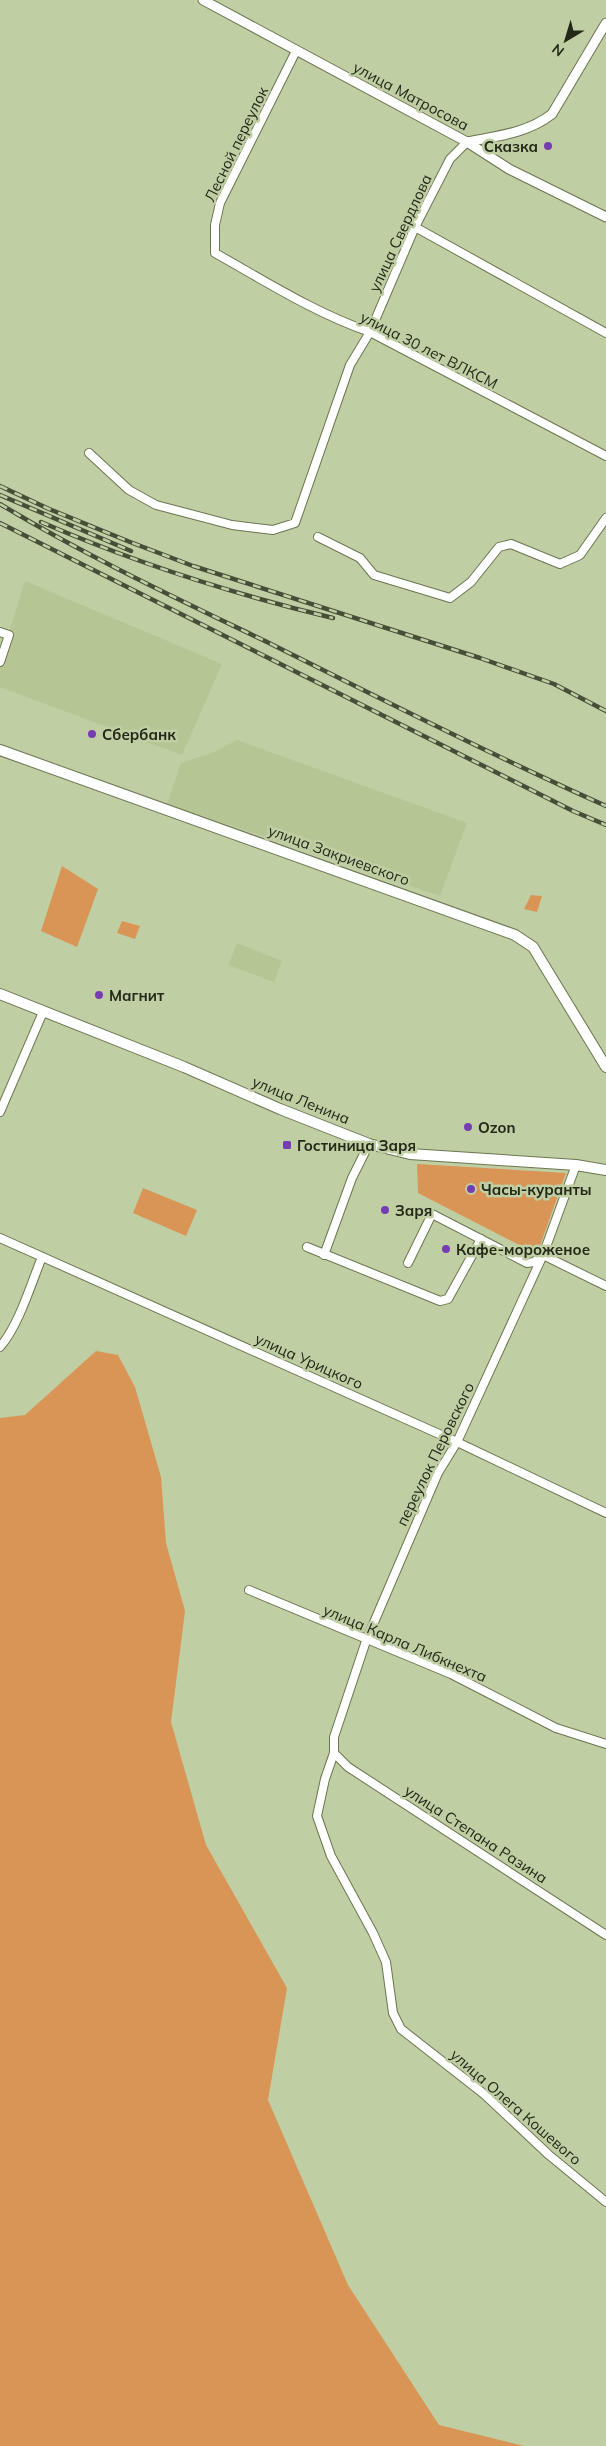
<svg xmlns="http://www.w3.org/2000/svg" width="606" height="2446" font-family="Mulish,sans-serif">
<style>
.built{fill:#b5c594}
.green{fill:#d99556}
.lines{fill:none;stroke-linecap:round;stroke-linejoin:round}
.minor-casing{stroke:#6b7650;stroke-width:10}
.tertiary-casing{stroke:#6b7650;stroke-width:11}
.secondary-casing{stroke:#6b7650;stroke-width:12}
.minor{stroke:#fff;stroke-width:8}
.tertiary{stroke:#fff;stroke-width:9}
.secondary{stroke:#fff;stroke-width:10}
.rail-casing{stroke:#474e38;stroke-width:4.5}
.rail{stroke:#c0cea4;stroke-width:2.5;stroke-dasharray:8;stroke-linecap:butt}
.poi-dot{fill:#763db3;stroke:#c0cea4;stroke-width:2}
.labels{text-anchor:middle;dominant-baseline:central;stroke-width:5;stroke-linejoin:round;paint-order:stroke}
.street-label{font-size:15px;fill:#232818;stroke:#c0cea4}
.poi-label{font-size:15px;font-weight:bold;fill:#232818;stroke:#c0cea4;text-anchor:start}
</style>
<rect width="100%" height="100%" fill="#c0cea4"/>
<g class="built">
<polygon points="25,581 222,664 182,755 0,687 0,661"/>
<polygon points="237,740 467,823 440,896 167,804 181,763 212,753"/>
<polygon points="237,943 282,961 274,982 228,965"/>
</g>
<g class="green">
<polygon points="62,866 98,889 77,947 41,931"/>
<polygon points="531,895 542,896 537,912 524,909"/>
<polygon points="122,921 140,926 135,939 117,933"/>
<polygon points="417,1164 566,1173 537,1254 418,1193"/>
<polygon points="143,1188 197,1210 186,1236 133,1213"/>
<polygon points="96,1351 118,1355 135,1387 161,1477 166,1543 185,1611 171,1722 206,1845 287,1988 268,2100 348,2285 439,2425 524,2446 0,2446 0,1418 25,1415"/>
</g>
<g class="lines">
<defs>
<g id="minor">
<path d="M 296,51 L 220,203 L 215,225 L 215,253 C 265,281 315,313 370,332 L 606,456"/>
<polyline points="415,227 606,333"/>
<polyline points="89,453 129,490 156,505 232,525 273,530 295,523 350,365 370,332 415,227 450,159 467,142"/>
<polyline points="318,537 360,558 374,575 450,598 471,582 499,547 511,544 560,564 580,555 606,518"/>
<polyline points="0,632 9,635 0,662"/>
<polyline points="0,1112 43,1012"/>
<polyline points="576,1165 543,1255 457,1442 438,1473 366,1641 334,1737 334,1753 325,1779 317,1816 331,1856 373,1933 386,1962 393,2013 401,2029 484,2094 549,2155 606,2202"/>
<polyline points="0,1238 457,1442 606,1513"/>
<polyline points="307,1247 440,1301 448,1299 481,1239"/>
<polyline points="324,1255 352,1178 369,1144"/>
<polyline points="408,1263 432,1214 527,1263 534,1262 543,1255 606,1286"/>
<path d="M 0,1347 C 19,1325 31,1284 42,1257"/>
<polyline points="249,1590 451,1674 556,1728 606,1744"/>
<polyline points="334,1753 348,1767 606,1935"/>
</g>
<g id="tertiary">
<polyline points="203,0 467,142 509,169 606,217"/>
<path d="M 467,142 C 497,136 528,133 552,114 L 606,23"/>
</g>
<g id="secondary">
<polyline points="0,750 515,935 533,947 606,1067"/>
<polyline points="0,994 184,1067 280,1109 369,1144 410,1154 576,1165 606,1170"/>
</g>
</defs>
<use href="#minor" class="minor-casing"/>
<use href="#tertiary" class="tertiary-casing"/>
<use href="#secondary" class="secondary-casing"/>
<use href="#minor" class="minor"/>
<use href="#tertiary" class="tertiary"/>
<use href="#secondary" class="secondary"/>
<defs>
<g id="rail">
<polyline points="0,486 49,509 130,542 193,566 480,658 554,684 606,711"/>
<polyline points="0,495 131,551"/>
<path d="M 0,504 C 86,556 178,599 269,643 C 381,699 492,755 606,806"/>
<path d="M 41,522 C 136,563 233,594 333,618"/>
<polyline points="0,523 573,811 606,825"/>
</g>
</defs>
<use href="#rail" class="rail-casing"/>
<use href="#rail" class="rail"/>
</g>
<g class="poi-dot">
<circle cx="548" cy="146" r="5"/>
<circle cx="92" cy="734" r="5"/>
<circle cx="99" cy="995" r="5"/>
<circle cx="468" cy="1127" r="5"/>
<rect x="282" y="1140" width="10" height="10" rx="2.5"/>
<circle cx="471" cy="1189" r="5"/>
<circle cx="385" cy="1210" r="5"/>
<circle cx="446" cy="1249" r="5"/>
</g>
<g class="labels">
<g class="street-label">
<text transform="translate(411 96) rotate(28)">улица Матросова</text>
<text transform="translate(236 144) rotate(-64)">Лесной переулок</text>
<text transform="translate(400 233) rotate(-65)">улица Свердлова</text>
<text transform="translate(429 350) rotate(27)">улица 30 лет ВЛКСМ</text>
<text transform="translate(339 855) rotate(20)">улица Закриевского</text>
<text transform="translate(301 1100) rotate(22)">улица Ленина</text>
<text transform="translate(309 1361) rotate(24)">улица Урицкого</text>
<text transform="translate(435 1454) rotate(-64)">переулок Перовского</text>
<text transform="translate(405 1643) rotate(23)">улица Карла Либкнехта</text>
<text transform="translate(476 1834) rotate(33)">улица Степана Разина</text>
<text transform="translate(516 2107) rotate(41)">улица Олега Кошевого</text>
</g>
<g class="poi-label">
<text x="538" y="146" text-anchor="end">Сказка</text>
<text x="102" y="734">Сбербанк</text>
<text x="109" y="995">Магнит</text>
<text x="478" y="1127">Ozon</text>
<text x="297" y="1145">Гостиница Заря</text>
<text x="481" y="1189">Часы-куранты</text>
<text x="395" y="1210">Заря</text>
<text x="456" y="1249">Кафе-мороженое</text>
</g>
</g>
<g transform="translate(566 40) rotate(218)" stroke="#c0cea4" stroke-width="4" paint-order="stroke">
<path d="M0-4L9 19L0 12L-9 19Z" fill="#232818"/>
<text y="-8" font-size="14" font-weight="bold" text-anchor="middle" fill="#232818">N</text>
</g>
</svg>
